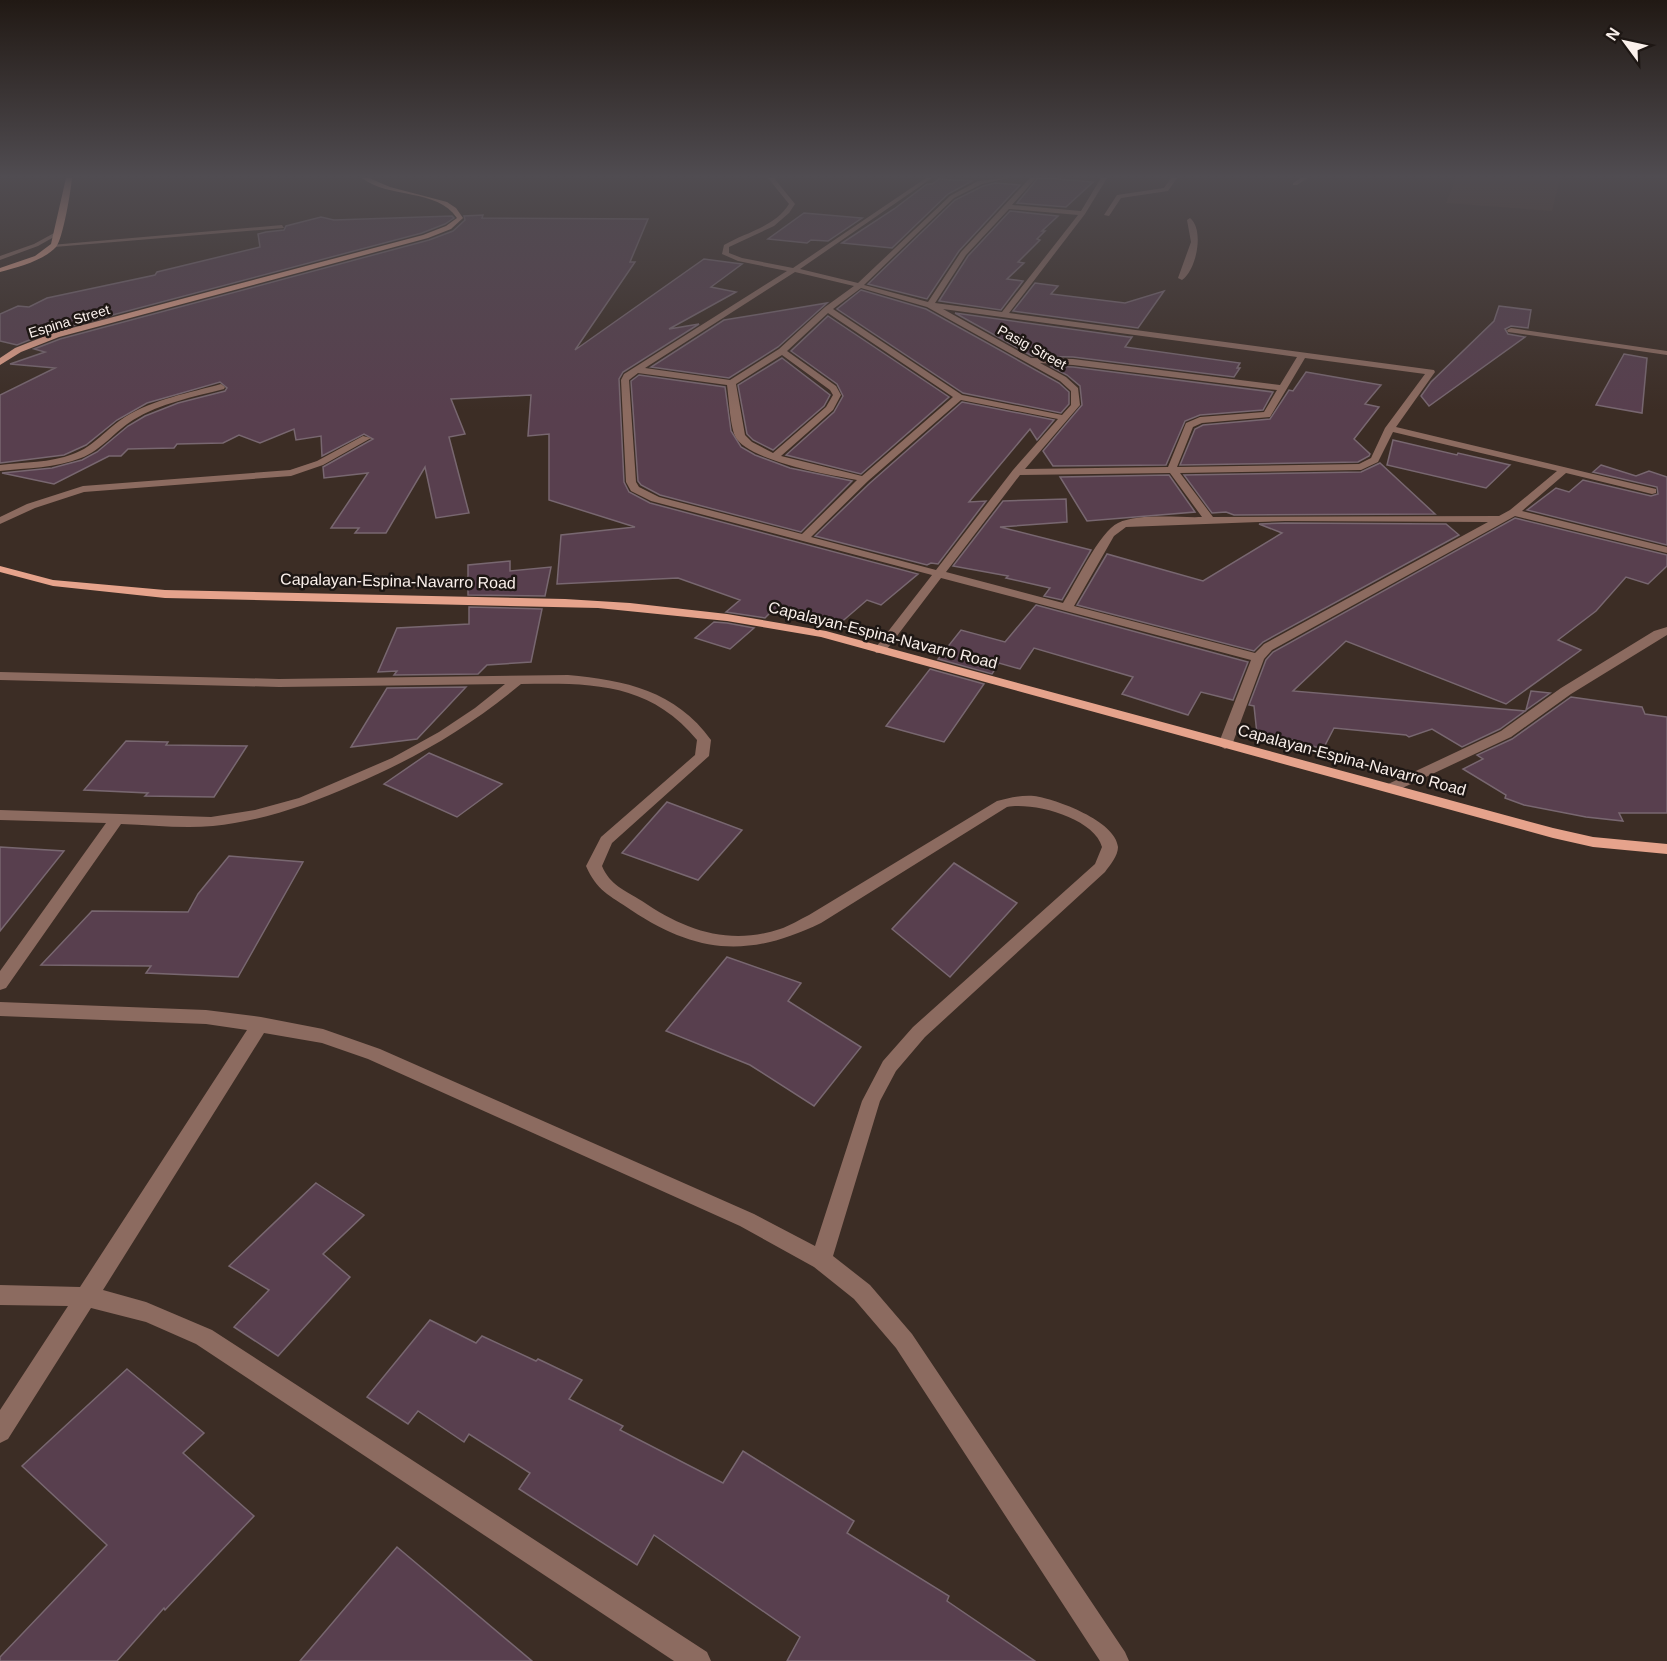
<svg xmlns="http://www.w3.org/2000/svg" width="1667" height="1661" font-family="Arial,sans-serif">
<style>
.built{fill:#4a352a}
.building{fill:#583f4e;stroke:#786770;stroke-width:1.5}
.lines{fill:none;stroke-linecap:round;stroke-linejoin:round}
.minor{fill:#8c6b60;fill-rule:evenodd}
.major{fill:#e6a38c;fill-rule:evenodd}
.labels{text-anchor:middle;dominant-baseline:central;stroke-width:5;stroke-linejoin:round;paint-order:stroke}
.far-street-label{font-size:14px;fill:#faf0eb;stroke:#1e1714}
.street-label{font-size:16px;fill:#faf0eb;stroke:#1e1714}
</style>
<rect width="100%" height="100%" fill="#3c2d25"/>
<polygon class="built" points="1456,178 1560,178 1552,211 1446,203"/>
<g class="building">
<polygon points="1038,178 1046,178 1093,182 1066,207 1017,203"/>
<polygon points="939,179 972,181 948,194 892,248 842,243 894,209 927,184 932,184"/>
<polygon points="995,183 1020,185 959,251 927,299 868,284 955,200 983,186"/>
<polygon points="1010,211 1058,216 1042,231 1045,231 1037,239 1040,240 1018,262 1024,263 1007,279 1023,281 1001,310 939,301 968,256"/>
<polygon points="804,213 862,218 828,241 811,240 807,243 768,239"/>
<polygon points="483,215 482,218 648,219 630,262 635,262 575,350 704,259 742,264 711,287 736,292 669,329 699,324 623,372 619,379 624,482 629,492 650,503 918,574 881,605 867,600 838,625 784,607 776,614 771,612 765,618 726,612 740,600 678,578 557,584 561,535 635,527 549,500 549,434 528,436 531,395 451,399 465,434 449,437 469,513 436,518 425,467 386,533 355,533 359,528 331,528 368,473 324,478 323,467 373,439 364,434 322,456 321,436 296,440 294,429 260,443 239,435 223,443 177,444 174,448 128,449 121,456 109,456 54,484 2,473 52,468 82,460 97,452 128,426 145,416 178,403 225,391 227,388 220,382 147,403 117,420 86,445 64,455 0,463 0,395 55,368 10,364 45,352 34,349 60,339 429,240 453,231 465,220 464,216"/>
<polygon points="452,216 454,218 445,224 422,233 52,331 17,345 0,341 0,314 18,306 29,307 47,298 155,275 157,272 260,247 258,234 266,232 284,230 286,226 321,217 334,220"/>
<polygon points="1035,283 1058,286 1051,294 1125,303 1164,291 1138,328 1013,311"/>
<polygon points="861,290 926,309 1059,383 1069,392 1069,404 1061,413 963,393 837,309"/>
<polygon points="827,303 778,347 729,378 651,367 724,320"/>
<polygon points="1499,306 1531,310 1528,328 1511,326 1505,329 1508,334 1525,337 1429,406 1421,396 1431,382 1494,321"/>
<polygon points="955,313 1129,337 1132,337 1125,347 1240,363 1237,368 1240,368 1234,377 1073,357 1032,356"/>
<polygon points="828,316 949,397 861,474 786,455 834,412 843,396 837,384 791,351"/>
<polygon points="1624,354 1647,358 1642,413 1596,405"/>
<polygon points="782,358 830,395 824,406 773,450 753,440 747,434 738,385"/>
<polygon points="1050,366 1073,367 1273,392 1263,410 1200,415 1185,421 1166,465 1053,466 1043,451 1082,405 1080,386 1067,375"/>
<polygon points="1306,372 1381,385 1365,404 1379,407 1354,439 1370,454 1369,456 1358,462 1180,465 1195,429 1203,425 1270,419 1289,390 1293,391"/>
<polygon points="639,375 725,387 731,431 741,447 755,455 790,468 852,481 801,532 660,495 641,485 638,481 631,381"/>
<polygon points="962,402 1054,420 1037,440 1030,429 969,502 986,501 938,564 931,563 927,565 815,536 870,483"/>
<polygon points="1393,440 1457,455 1458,453 1510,465 1486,488 1387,465"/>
<polygon points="1380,463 1435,514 1234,515 1226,512 1212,513 1184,475 1361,472"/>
<polygon points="1601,465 1636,476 1649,471 1667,477 1667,545 1527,510 1556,488 1569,492 1583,480 1651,496 1658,494 1657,487 1593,472"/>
<polygon points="1169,475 1195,512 1087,521 1060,477"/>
<polygon points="1066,499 1067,522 1000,527 1091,550 1062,600 1044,596 1050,588 1006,578 1008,576 953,566 1003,501"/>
<polygon points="1515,518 1667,555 1667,566 1648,584 1626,577 1596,611 1558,640 1581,650 1506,704 1346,641 1293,691 1525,711 1500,729 1462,747 1432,729 1409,737 1406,735 1334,728 1323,749 1283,737 1257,734 1254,706 1249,705 1266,660 1273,652"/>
<polygon points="1285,523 1446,524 1459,535 1263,642 1254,651 1077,605 1107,554 1203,581 1282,533 1259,524"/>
<polygon points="510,561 510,571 551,567 545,596 468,595 468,565"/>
<polygon points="1036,605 1248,662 1233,700 1201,692 1188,715 1122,694 1133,677 1034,648 1020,669 999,663 992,674 938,659 961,630 1005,642"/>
<polygon points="469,607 542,609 531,662 487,665 478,674 394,675 397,671 378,672 397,628 469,624"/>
<polygon points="714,622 727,623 754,628 730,649 695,638"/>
<polygon points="930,669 984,684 944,742 886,726"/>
<polygon points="466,687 417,739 351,747 387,688"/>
<polygon points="1531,691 1550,693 1526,710"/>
<polygon points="1571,697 1642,707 1645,714 1667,717 1667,813 1619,813 1623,821 1586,817 1524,805 1505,798 1506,795 1463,769 1483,759 1477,755 1512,739"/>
<polygon points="126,741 168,742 166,745 247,746 214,797 145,796 148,793 84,790"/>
<polygon points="429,753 502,784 457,817 384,784"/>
<polygon points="667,802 742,830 698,880 622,853"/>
<polygon points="0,847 64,851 0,931"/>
<polygon points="229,856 303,862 238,977 146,973 151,966 41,965 92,911 188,912 198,894"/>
<polygon points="954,863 1017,903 950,977 892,929"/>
<polygon points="727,957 801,983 788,1001 861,1047 814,1106 750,1065 666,1031"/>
<polygon points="316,1183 364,1215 323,1254 350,1277 278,1356 234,1327 269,1290 229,1266"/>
<polygon points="430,1320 476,1343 482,1336 536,1361 538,1359 582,1380 569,1399 623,1426 620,1430 723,1483 743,1451 854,1521 847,1533 949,1596 947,1601 1035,1661 787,1661 800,1637 654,1535 637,1565 519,1489 530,1473 469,1434 464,1442 418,1411 408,1424 367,1397"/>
<polygon points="127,1369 204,1433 183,1453 254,1516 165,1610 164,1608 117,1661 0,1661 0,1657 107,1545 22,1466"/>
<polygon points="397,1547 532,1661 300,1661"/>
</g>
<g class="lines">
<g class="minor">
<path d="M 768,178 L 774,178 L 795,204 L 789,213 L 774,226 L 729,247 L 729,253 L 742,258 L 793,268 L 926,178 L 932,178 L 800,269 L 858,283 L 950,196 L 978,181 L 1008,178 L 982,184 L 954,198 L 864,285 L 928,302 L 961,252 L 1030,178 L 1036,178 L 1012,205 L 1081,211 L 1101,178 L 1107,178 L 1085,214 L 1009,313 L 1434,370 L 1435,372 L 1396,427 L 1656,489 L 1656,493 L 1652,494 L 1566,473 L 1522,511 L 1667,547 L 1667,553 L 1515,516 L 1272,650 L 1264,659 L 1232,745 L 1225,749 L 1218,745 L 1251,660 L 941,578 L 884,653 L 876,653 L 874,650 L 876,647 L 932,575 L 651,501 L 631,491 L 626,482 L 621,380 L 624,374 L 787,271 L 738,261 L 722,254 L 724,245 C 746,232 775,227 789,204 ZM 1009,209 L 1078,215 L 1002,312 L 935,303 L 966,255 ZM 795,272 L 854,286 L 825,307 L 779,349 L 730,380 L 645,368 ZM 861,288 L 927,307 L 1060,381 L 1071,391 L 1071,405 L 1062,415 L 962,395 L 833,309 ZM 943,309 L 1297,357 L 1280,385 L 1073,359 L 1031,358 ZM 828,313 L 953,397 L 862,476 L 781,456 L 833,410 L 841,395 L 836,386 L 787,351 ZM 782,355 L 830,390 L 833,395 L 826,407 L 773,453 L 752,442 L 745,435 L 736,384 ZM 1305,358 L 1425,374 L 1385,428 L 1371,458 L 1359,464 L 1177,467 L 1193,427 L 1202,423 L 1270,417 ZM 1040,363 L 1073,365 L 1277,390 L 1264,412 L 1200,417 L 1186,423 L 1168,467 L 1025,469 L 1080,405 L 1078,388 L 1066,377 ZM 638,373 L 727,385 C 729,399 730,424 735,436 C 747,461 831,475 857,480 L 802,534 L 659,497 L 639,487 L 636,482 L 629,380 ZM 961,400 L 1058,419 L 1013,470 L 936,570 L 811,537 L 868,481 ZM 1393,432 L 1557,471 L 1510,510 L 1499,516 L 1213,517 L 1180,473 L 1361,470 L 1378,462 ZM 1170,473 L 1202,517 C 1180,518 1139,513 1118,523 C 1100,531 1075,584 1063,603 L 946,572 L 1020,475 ZM 1285,521 L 1488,522 L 1264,644 L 1255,653 L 1074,606 L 1114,536 L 1126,527 Z"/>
<polygon points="1171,178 1177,178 1168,191 1121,198 1109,216 1104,215 1117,195 1164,188"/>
<polygon points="1301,178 1308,178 1297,185 1293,185 1293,183"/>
<path d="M 1190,218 C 1205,230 1196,271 1182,280 L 1178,278 L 1191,242 L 1187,220 Z"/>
<polygon points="282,225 284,228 54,247 51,245"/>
<polygon points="56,232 61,233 38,246 0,260 0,256 34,244"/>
<polygon points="1511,328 1667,351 1667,355 1508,332 1507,330"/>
<path d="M 221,384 L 225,387 L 224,389 C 193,397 161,403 133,420 C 115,431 102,450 81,458 C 56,468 27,468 0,471 L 0,465 C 24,462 50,463 73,454 C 94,447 107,428 125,417 C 154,399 189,393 221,384 Z"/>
<polygon points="363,436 371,438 323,465 291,476 84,492 35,508 0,524 0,517 27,504 83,486 290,470 317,461"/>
<polygon points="1667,627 1667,635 1571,694 1511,737 1396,791 1386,791 1384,788 1386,785 1501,731 1561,688 1654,631"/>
<path d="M 0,672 L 279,679 L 568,675 C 625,680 676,691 711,740 L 709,756 L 612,843 L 602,866 C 610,885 624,890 642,901 C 684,930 729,946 780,929 C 790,926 800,919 809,915 L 997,801 C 1009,798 1021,795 1034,796 C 1056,799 1116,821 1118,847 C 1118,856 1110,865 1105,872 L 925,1037 L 896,1071 L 880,1101 L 833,1256 L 870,1285 L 912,1334 L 1125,1652 L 1129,1661 L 1100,1661 L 896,1348 L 854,1299 L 814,1267 L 740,1226 L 368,1059 L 322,1043 L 264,1033 L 103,1290 L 146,1302 L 212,1330 L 707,1652 L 711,1661 L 674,1661 L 196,1344 L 146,1322 L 91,1308 L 8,1439 L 0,1443 L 0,1410 L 68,1306 L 0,1305 L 0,1285 L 80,1287 L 247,1030 L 206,1024 L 0,1016 L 0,1002 L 206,1010 L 261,1017 L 323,1029 L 380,1049 L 754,1214 L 815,1246 L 862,1101 L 883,1061 L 913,1027 L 1095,864 L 1102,847 C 1094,818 1034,802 1007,807 L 821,923 C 749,958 697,954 631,910 C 609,895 597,891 586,866 L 601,837 L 695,755 L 697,740 C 649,682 591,683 521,684 C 468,728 416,758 353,785 C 308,805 262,821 213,826 C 183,829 151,825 121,824 L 6,988 L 0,990 L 0,971 L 106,823 L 0,820 L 0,810 L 211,817 L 255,810 L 299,798 L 392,758 L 439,732 L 475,708 L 505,684 L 279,687 L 0,680 Z"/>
</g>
<g class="major">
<path d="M 66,178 L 72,178 C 71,190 63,239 56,247 C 43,261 18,267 0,272 L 0,268 L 35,256 L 51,244 Z"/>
<path d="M 362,178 L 369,178 L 390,187 L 447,202 L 456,208 L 463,218 L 451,229 L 428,238 L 59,337 L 21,352 L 0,365 L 0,358 L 15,348 L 53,333 L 423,235 L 446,226 L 457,218 C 437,188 389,199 362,178 Z"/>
<polygon points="0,566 53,580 165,590 565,599 630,603 727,614 826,631 1553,828 1593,837 1667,844 1667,854 1593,847 1553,838 821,637 727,621 598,608 165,598 53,586 0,572"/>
</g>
</g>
<linearGradient id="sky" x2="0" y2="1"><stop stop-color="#211914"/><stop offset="0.43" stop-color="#504c51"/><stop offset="1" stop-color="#504c51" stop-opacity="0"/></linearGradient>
<rect width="1667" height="410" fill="url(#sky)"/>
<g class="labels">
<g class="far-street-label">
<text transform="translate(69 321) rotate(-17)">Espina Street</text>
<text transform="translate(1032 347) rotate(29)">Pasig Street</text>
</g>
<g class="street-label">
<text transform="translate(398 581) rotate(1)">Capalayan-Espina-Navarro Road</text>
<text transform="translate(883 635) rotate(14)">Capalayan-Espina-Navarro Road</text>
<text transform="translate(1352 760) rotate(15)">Capalayan-Espina-Navarro Road</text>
</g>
</g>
<g transform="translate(1625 42) rotate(303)" stroke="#1e1714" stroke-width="4.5" paint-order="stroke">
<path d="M0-4.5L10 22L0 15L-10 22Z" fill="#faf0eb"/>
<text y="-9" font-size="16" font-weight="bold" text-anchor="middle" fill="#faf0eb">N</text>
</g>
</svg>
